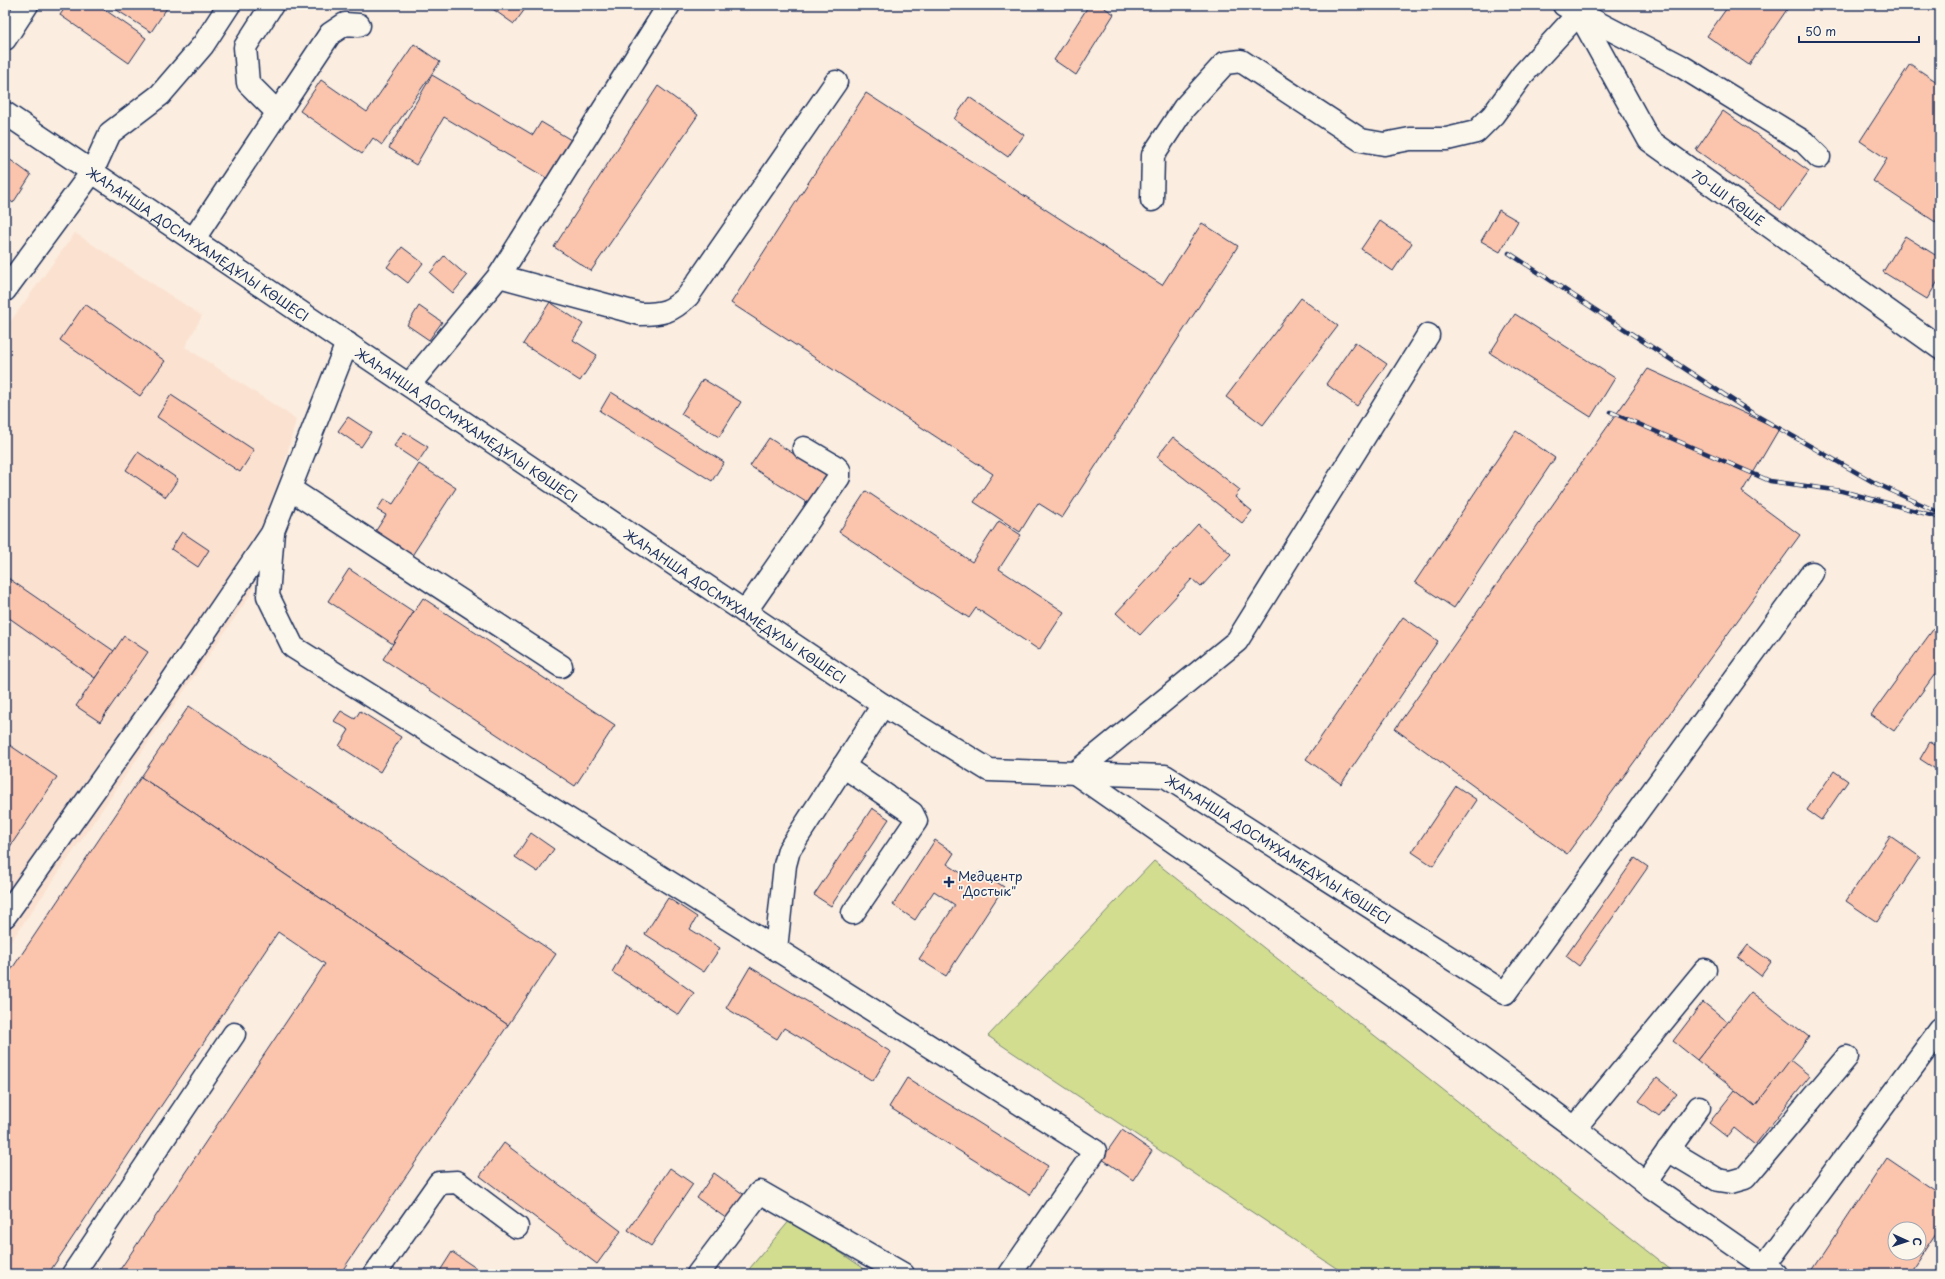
<svg xmlns="http://www.w3.org/2000/svg" width="1945" height="1279" font-family="'Playpen Sans',sans-serif">
<style>
.built{fill:#fbe1d0}
.green{fill:#d2dd90;stroke:#768677}
.building{fill:#fbc5ad;stroke:#1b2f5e;fill-rule:evenodd}
.lines{fill:none;stroke-linecap:round;stroke-linejoin:round}
.minor-casing{stroke:#1b2f5e;stroke-width:25}
.minor{stroke:#fbf7ec;stroke-width:22}
.rail-casing{stroke:#1b2f5e;stroke-width:4.5}
.rail{stroke:#fbf7ec;stroke-width:3;stroke-dasharray:9;stroke-linecap:butt}
.poi-dot{fill:#1b2f5e;stroke:#fbf7ec;stroke-width:1.5}
.labels{text-anchor:middle;dominant-baseline:central;stroke-width:3.5;stroke-linejoin:round;paint-order:stroke}
.street-label{font-size:13px;fill:#1b2f5e;stroke:#fbf7ec}
.poi-label{font-size:13px;fill:#1b2f5e;stroke:#fbf7ec;text-anchor:start}
</style>
<rect width="100%" height="100%" fill="#fbeddf"/>
<filter id="ink" filterUnits="userSpaceOnUse"><feTurbulence type="fractalNoise" baseFrequency=".025" numOctaves="2"/><feDisplacementMap in="SourceGraphic" scale="8" xChannelSelector="R" yChannelSelector="G"/><feConvolveMatrix kernelMatrix="1 2 1 2 8 2 1 2 1" color-interpolation-filters="sRGB"/></filter>
<g filter="url(#ink)">
<polygon class="built" points="75,233 202,316 185,347 296,419 251,594 5,950 5,329"/>
<g class="green">
<polygon points="1154,861 1676,1274 1345,1274 988,1036"/>
<polygon points="791,1219 872,1274 745,1274"/>
</g>
<g class="building">
<polygon points="5,5 25,5 16,17 5,10"/>
<polygon points="67,5 98,5 146,38 129,63 60,15"/>
<polygon points="109,5 169,5 151,32"/>
<polygon points="487,5 528,5 514,24"/>
<polygon points="1089,5 1100,5 1114,14 1076,75 1054,60"/>
<polygon points="1729,5 1790,5 1749,65 1707,36"/>
<polygon points="414,44 440,62 382,145 373,138 362,154 300,111 321,80 367,112"/>
<polygon points="1910,64 1940,84 1940,225 1873,181 1887,159 1860,141"/>
<polygon points="432,75 533,135 541,122 571,140 548,179 444,117 416,165 389,148"/>
<polygon points="658,86 698,115 591,271 554,247"/>
<polygon points="866,93 1162,285 1202,223 1238,246 1062,518 1038,503 1020,532 974,502 993,474 731,303"/>
<polygon points="969,97 1024,135 1008,157 954,119"/>
<polygon points="1723,111 1809,171 1781,210 1696,150"/>
<polygon points="5,156 31,175 13,203 5,197"/>
<polygon points="1499,210 1518,221 1500,252 1481,241"/>
<polygon points="1380,221 1412,243 1393,271 1361,249"/>
<polygon points="1905,236 1940,258 1940,278 1927,299 1883,272"/>
<polygon points="402,247 423,263 408,283 387,267"/>
<polygon points="444,256 467,276 453,293 430,273"/>
<polygon points="1301,298 1338,326 1263,425 1226,397"/>
<polygon points="550,302 583,324 573,340 597,355 580,381 523,344"/>
<polygon points="85,304 165,361 140,396 60,340"/>
<polygon points="419,306 442,322 429,340 407,325"/>
<polygon points="1515,314 1615,378 1591,417 1490,353"/>
<polygon points="1355,342 1387,364 1357,406 1326,384"/>
<polygon points="1648,369 1779,429 1742,492 1800,535 1567,854 1395,729"/>
<polygon points="703,379 741,402 719,437 681,414"/>
<polygon points="611,392 724,462 712,481 600,411"/>
<polygon points="171,395 254,450 240,472 157,417"/>
<polygon points="348,417 371,432 361,447 338,431"/>
<polygon points="1516,431 1555,458 1454,608 1415,582"/>
<polygon points="404,432 428,447 418,462 394,446"/>
<polygon points="1173,437 1240,490 1235,497 1252,511 1242,523 1157,457"/>
<polygon points="769,438 831,478 812,506 750,466"/>
<polygon points="138,452 178,479 166,497 126,470"/>
<polygon points="419,464 456,488 411,557 375,532 386,515 377,510 384,499 393,504"/>
<polygon points="866,491 972,562 999,521 1021,535 999,569 1064,612 1039,650 976,608 969,618 839,532"/>
<polygon points="1198,524 1231,554 1201,587 1192,579 1140,635 1116,613"/>
<polygon points="182,532 209,550 198,567 171,549"/>
<polygon points="349,569 414,612 393,644 328,601"/>
<polygon points="5,576 114,651 95,678 5,615"/>
<polygon points="423,598 615,725 575,786 383,659"/>
<polygon points="1403,617 1438,641 1341,784 1306,759"/>
<polygon points="1940,620 1940,667 1894,731 1871,715"/>
<polygon points="124,636 148,652 100,722 76,706"/>
<polygon points="189,706 556,954 508,1025 141,777"/>
<polygon points="341,711 355,719 360,711 401,737 380,772 339,746 349,730 334,721"/>
<polygon points="5,742 57,777 5,854"/>
<polygon points="1930,742 1940,748 1940,772 1920,759"/>
<polygon points="1834,771 1848,781 1821,820 1807,810"/>
<polygon points="141,777 508,1025 340,1274 117,1274 325,964 278,932 48,1274 5,1274 5,979"/>
<polygon points="1456,786 1477,800 1433,866 1412,852"/>
<polygon points="872,808 889,819 831,906 814,895"/>
<polygon points="531,833 554,849 538,872 515,857"/>
<polygon points="1890,836 1920,857 1877,922 1846,901"/>
<polygon points="935,840 954,853 947,864 973,881 980,871 1004,887 946,976 919,959 955,905 934,891 915,920 893,905"/>
<polygon points="1635,858 1648,867 1579,966 1566,956"/>
<polygon points="668,898 697,917 690,929 720,948 704,972 645,934"/>
<polygon points="627,945 694,993 679,1015 612,972"/>
<polygon points="1748,945 1771,962 1761,976 1738,958"/>
<polygon points="750,967 891,1052 873,1081 784,1028 777,1039 726,1008"/>
<polygon points="1751,992 1809,1037 1755,1106 1697,1060"/>
<polygon points="1703,1002 1728,1022 1697,1060 1673,1041"/>
<polygon points="1790,1060 1810,1076 1755,1145 1734,1128 1727,1137 1709,1123 1735,1090 1755,1106"/>
<polygon points="907,1078 1048,1166 1030,1195 889,1107"/>
<polygon points="1657,1078 1677,1094 1659,1116 1639,1101"/>
<polygon points="1122,1130 1152,1151 1133,1180 1102,1159"/>
<polygon points="504,1143 621,1231 597,1264 480,1176"/>
<path d="M 1887,1158 L 1940,1194 L 1940,1227 L 1909,1274 L 1810,1274 ZM 1895,1229 L 1919,1229 L 1919,1253 L 1895,1253 Z"/>
<polygon points="670,1168 693,1184 651,1246 628,1230"/>
<polygon points="714,1173 750,1199 733,1223 697,1198"/>
<polygon points="452,1252 485,1274 438,1274"/>
</g>
<g class="lines">
<defs>
<g id="minor">
<polyline points="272,5 245,47 248,83 278,113"/>
<path id="s1" d="M 1564,5 L 1579,13 L 1649,140 L 1940,348"/>
<polyline points="5,39 27,5"/>
<path id="s2" d="M 5,113 L 883,705 L 989,770 L 1165,776 L 1505,993 L 1812,573"/>
<polyline points="1152,200 1153,155 1184,108 1225,63 1241,61 1361,140 1384,144 1410,139 1447,139 1476,132 1493,115 1523,74 1579,13 1681,66 1804,142 1819,157"/>
<polyline points="193,240 330,34 345,24 359,25"/>
<path d="M 499,276 L 640,314 C 663,314 671,312 688,296 L 836,82"/>
<polyline points="5,290 92,172 110,133 160,95 203,45 229,5"/>
<polyline points="1428,335 1237,641 1075,773 1422,1015 1575,1128 1645,1183 1776,1274"/>
<polyline points="347,343 273,531 268,596 293,647 776,949 1095,1151 1010,1274"/>
<polyline points="409,385 499,276 669,5"/>
<polyline points="290,489 561,666"/>
<polyline points="745,612 839,477 839,470 836,467 804,448"/>
<polyline points="843,766 912,813 916,821 853,913"/>
<polyline points="5,916 169,685 273,532"/>
<polyline points="776,949 785,865 789,850 883,705"/>
<polyline points="1575,1128 1705,970"/>
<polyline points="1668,1150 1718,1180 1731,1182 1745,1178 1847,1057"/>
<polyline points="1645,1183 1699,1107"/>
<polyline points="1765,1265 1940,1030"/>
<polyline points="73,1274 234,1034"/>
<polyline points="375,1274 439,1183 457,1182 517,1227"/>
<polyline points="698,1274 760,1192 903,1274"/>
</g>
</defs>
<use href="#minor" class="minor-casing"/>
<use href="#minor" class="minor"/>
<defs>
<g id="rail">
<polyline points="1509,253 1752,413 1875,483 1940,513"/>
<polyline points="1611,412 1770,481 1842,491 1938,517"/>
</g>
</defs>
<use href="#rail" class="rail-casing"/>
<use href="#rail" class="rail"/>
</g>
</g>
<path class="poi-dot" d="M947 876h4v4h4v4h-4v4h-4v-4h-4v-4h4z"/>
<g class="labels">
<g class="street-label">
<text stroke="none"><textPath href="#s1" startOffset="260">70-ШІ КӨШЕ</textPath></text>
<text stroke="none"><textPath href="#s2" startOffset="233">ЖАҺАНША ДОСМҰХАМЕДҰЛЫ КӨШЕСІ</textPath></text>
<text stroke="none"><textPath href="#s2" startOffset="557">ЖАҺАНША ДОСМҰХАМЕДҰЛЫ КӨШЕСІ</textPath></text>
<text stroke="none"><textPath href="#s2" startOffset="881">ЖАҺАНША ДОСМҰХАМЕДҰЛЫ КӨШЕСІ</textPath></text>
<text stroke="none"><textPath href="#s2" startOffset="1494">ЖАҺАНША ДОСМҰХАМЕДҰЛЫ КӨШЕСІ</textPath></text>
</g>
<g class="poi-label">
<text x="958" y="875">Медцентр<tspan x="958" dy="15">"Достык"</tspan></text>
</g>
</g>
<rect width="1945" height="1279" fill="none" stroke="#fbf7ec" stroke-width="20"/>
<rect x="10" y="10" width="1925" height="1259" fill="none" stroke="#1b2f5e" stroke-width="1.5" filter="url(#ink)"/>
<g transform="translate(1907 1241) rotate(93)"><circle r="19" fill="#fbf7ec" stroke="#a1a7b3"/>
<path d="M0-3L7 15L0 10L-7 15Z" fill="#1b2f5e"/>
<text y="-6" font-size="11" font-weight="bold" text-anchor="middle" fill="#1b2f5e">С</text>
</g>
<path d="M1799 36v6h120v-6" fill="none" stroke="#1b2f5e" stroke-width="2"/>
<text x="1805" y="36" font-size="12" fill="#1b2f5e" stroke="#fbf7ec" stroke-width="3" paint-order="stroke">50 m</text>
</svg>
